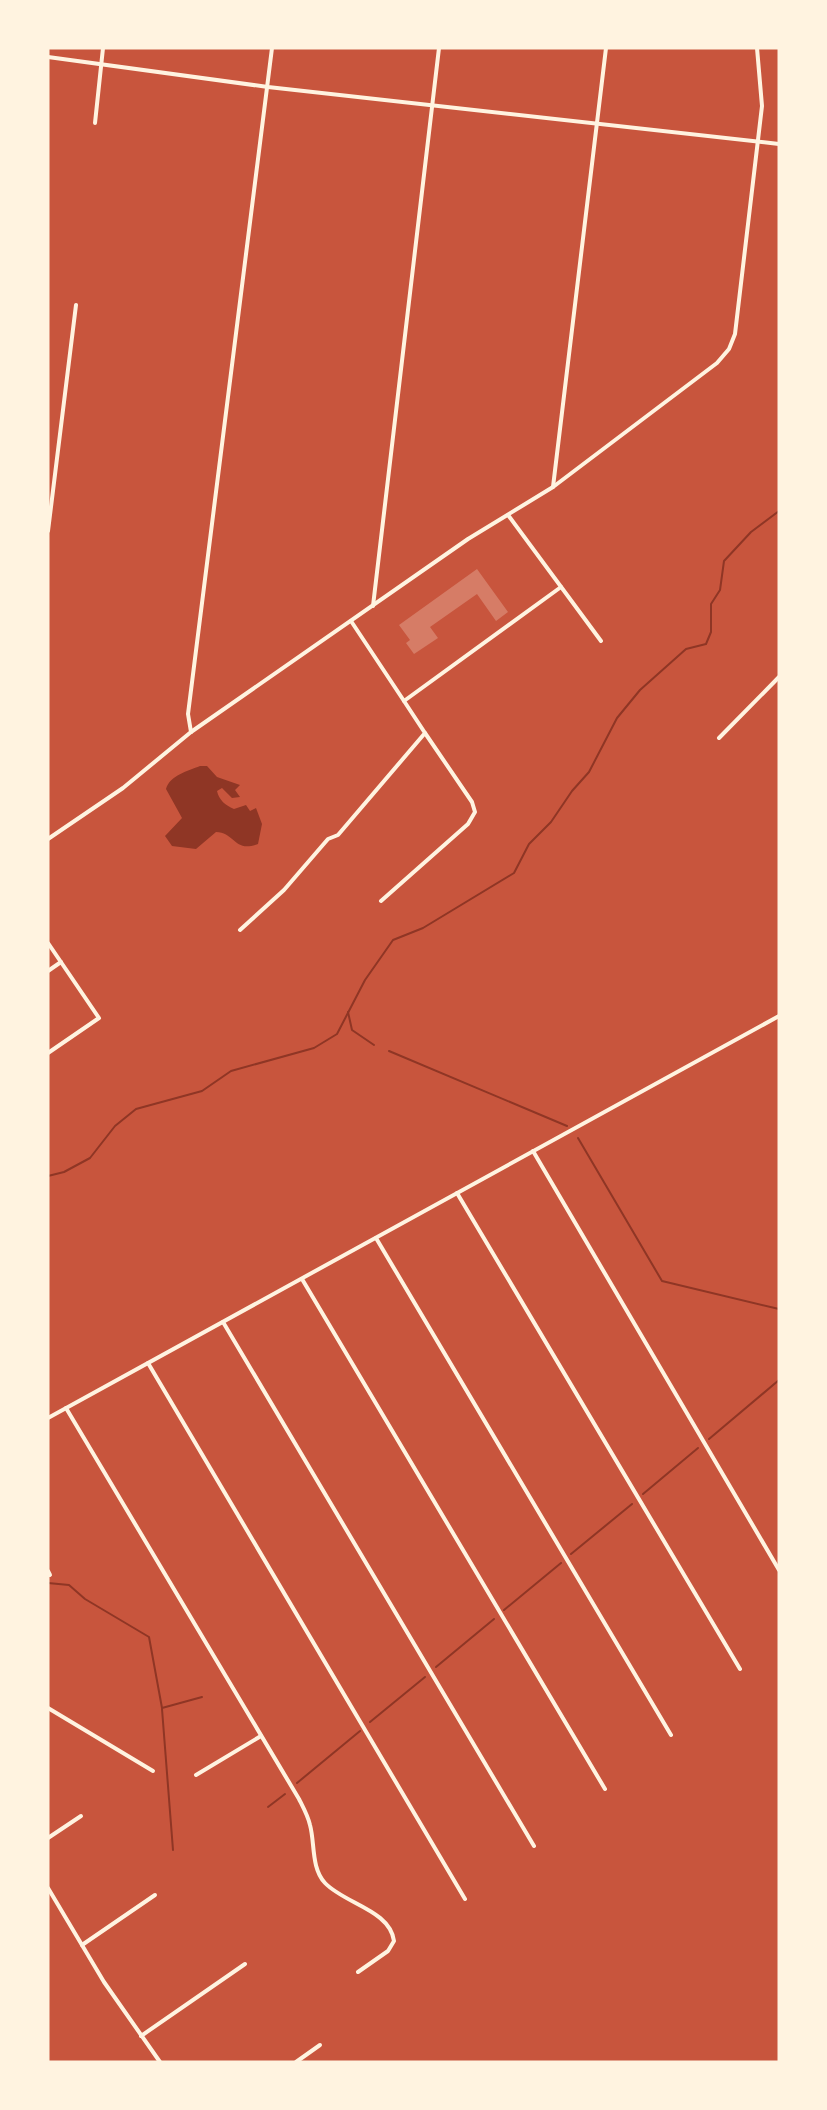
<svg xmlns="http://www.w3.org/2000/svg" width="827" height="2110" font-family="'Alegreya Sans',sans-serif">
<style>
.water{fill:#8f3625}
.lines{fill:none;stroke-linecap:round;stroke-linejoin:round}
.stream{stroke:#8f3625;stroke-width:2}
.building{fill:#d67c66}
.minor{stroke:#fff3e0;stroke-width:4}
</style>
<rect width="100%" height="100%" fill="#c8553d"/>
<path class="water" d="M 200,766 L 207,766 L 217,777 L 240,785 L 235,790 L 240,797 L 232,798 L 222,788 L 217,791 C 219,800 225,805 234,809 L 246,805 L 250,811 L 256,808 L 262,824 L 258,844 C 234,853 236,833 216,832 L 196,849 L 172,846 L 165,836 L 182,818 L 166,789 C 170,775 188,771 200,766 Z"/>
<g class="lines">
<g class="stream">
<polyline points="348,1012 352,1030 374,1045"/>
<polyline points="389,1051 567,1126"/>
<polyline points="578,1138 662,1281 779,1309"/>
<polyline points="48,1176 64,1172 90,1158 115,1126 136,1109 202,1091 231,1071 314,1048 337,1034 365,980 393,940 423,928 514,873 529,844 551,822 572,791 589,772 617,718 640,690 686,649 706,644 711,632 711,604 720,590 724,561 751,532 779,511"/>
<polyline points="709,1439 779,1380"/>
<polyline points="643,1494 698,1448"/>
<polyline points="571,1554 632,1504"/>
<polyline points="48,1583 69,1585 85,1599 149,1637 162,1708 202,1697"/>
<polyline points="504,1610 561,1563"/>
<polyline points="436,1667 494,1619"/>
<polyline points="162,1709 173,1850"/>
<polyline points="370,1722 425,1677"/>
<polyline points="297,1783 360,1731"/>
<polyline points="268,1807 285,1794"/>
</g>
</g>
<polygon class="building" points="477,569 508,612 496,621 477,594 430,627 438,638 414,654 406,643 410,640 399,625"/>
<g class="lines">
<g class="minor">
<polyline points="48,57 268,87 779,144"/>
<polyline points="95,123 103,48"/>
<polyline points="553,487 606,48"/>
<polyline points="508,515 601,641"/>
<polyline points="48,531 76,305"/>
<polyline points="373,606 439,48"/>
<polyline points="351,621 404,701"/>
<polyline points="191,732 188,714 272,48"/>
<polyline points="719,738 779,677"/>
<polyline points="48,839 123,788 191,732 468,539 553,487 717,363 729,349 735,334 762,106 757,48"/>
<polyline points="381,901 468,824 475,812 472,802 425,733"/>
<polyline points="240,930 284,890 328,839 338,835 425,733 404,701 561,587"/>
<polyline points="48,943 99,1018 48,1053"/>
<polyline points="48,971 61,962"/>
<polyline points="533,1151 779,1570"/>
<polyline points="457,1193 740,1669"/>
<polyline points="376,1238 671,1735"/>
<polyline points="302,1279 605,1789"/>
<polyline points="223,1322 534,1846"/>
<polyline points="148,1363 465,1899"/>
<path d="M 66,1408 L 299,1799 C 303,1807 308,1816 310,1825 C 315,1843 311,1868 325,1883 C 345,1904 390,1910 394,1941 L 388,1951 L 358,1972"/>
<polyline points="48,1418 779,1016"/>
<polyline points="48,1571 50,1575"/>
<polyline points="48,1708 153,1771"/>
<polyline points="196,1775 261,1736"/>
<polyline points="48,1838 81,1816"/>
<polyline points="48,1888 104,1982 160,2062"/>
<polyline points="82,1945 155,1895"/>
<polyline points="141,2036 245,1964"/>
<polyline points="296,2062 320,2045"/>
</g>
</g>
<rect width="827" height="2110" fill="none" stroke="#fff3e0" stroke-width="99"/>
</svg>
